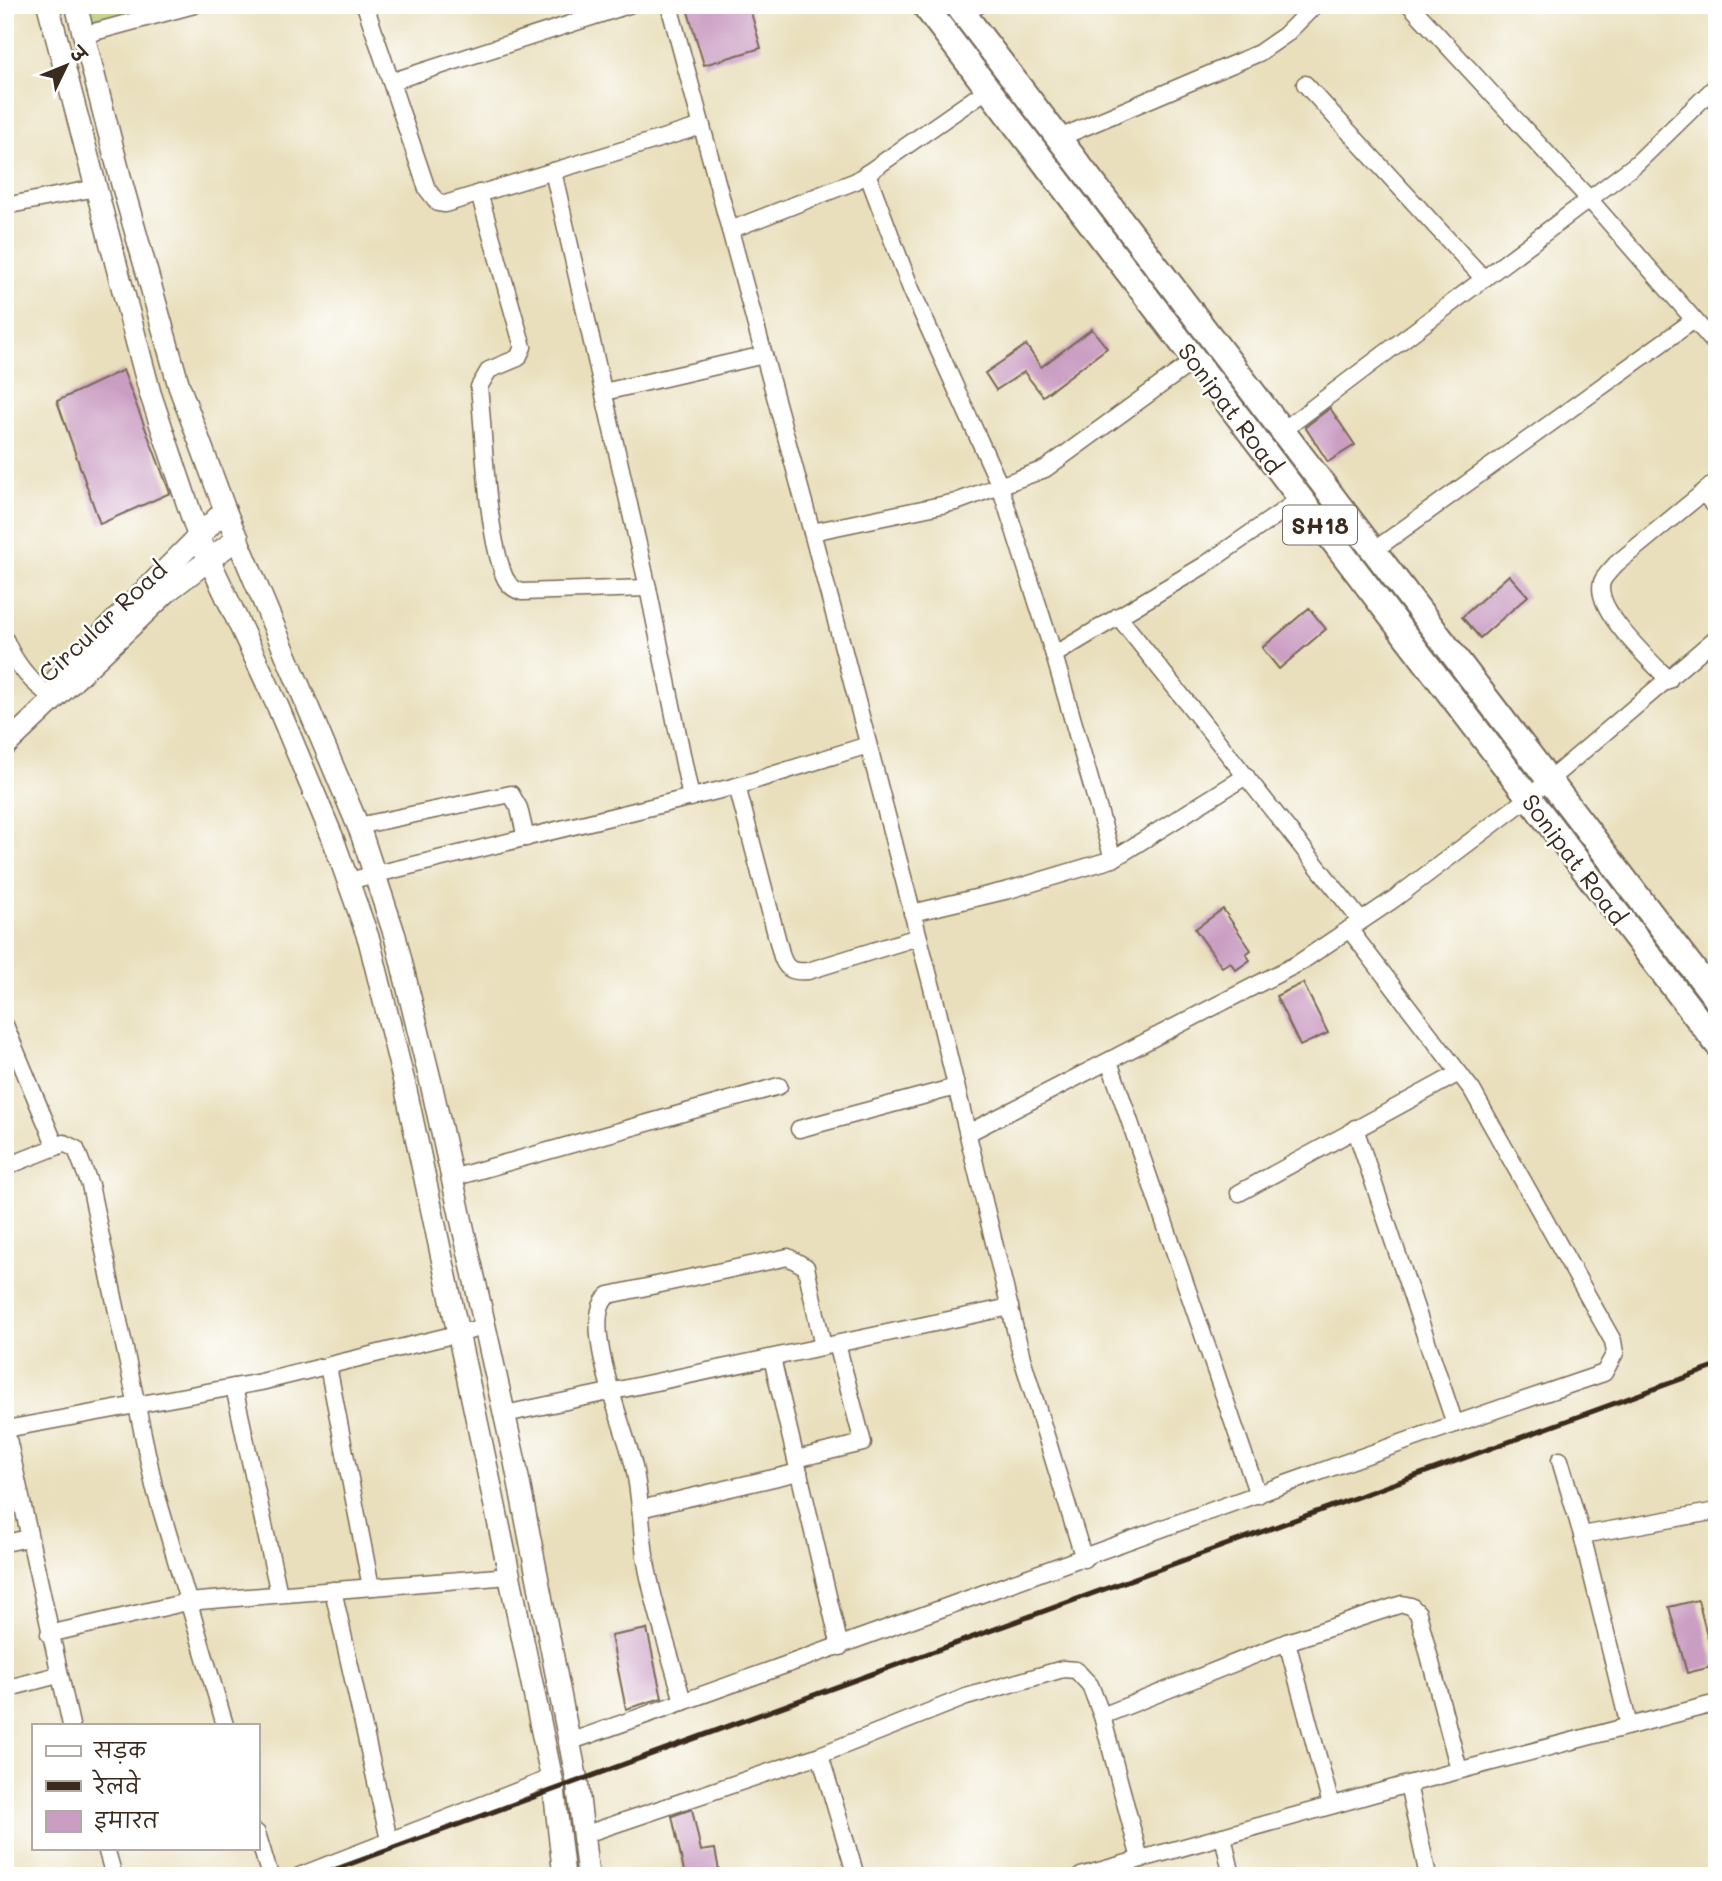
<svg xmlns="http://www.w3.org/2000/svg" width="1722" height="1881" font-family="Mali,'Playpen Sans Deva',sans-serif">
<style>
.green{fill:#afc367;stroke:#757642;stroke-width:2}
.building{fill:#ca9dc2}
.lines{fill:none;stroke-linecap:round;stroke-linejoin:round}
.minor-casing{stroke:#786955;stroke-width:19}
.secondary-casing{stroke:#786955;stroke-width:24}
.primary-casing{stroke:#786955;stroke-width:28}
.minor{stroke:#fff;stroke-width:16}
.secondary{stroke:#fff;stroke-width:21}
.primary{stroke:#fff;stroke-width:24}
.rail{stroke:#3b2a1e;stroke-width:5}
.labels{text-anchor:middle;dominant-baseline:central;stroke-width:5;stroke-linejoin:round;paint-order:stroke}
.shield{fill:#fff;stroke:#766a62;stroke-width:2}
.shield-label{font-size:23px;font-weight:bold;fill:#3b2a1e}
.street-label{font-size:24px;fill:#3b2a1e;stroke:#fff}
</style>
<rect width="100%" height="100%" fill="#fff"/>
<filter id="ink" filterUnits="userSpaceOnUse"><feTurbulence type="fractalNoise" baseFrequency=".0143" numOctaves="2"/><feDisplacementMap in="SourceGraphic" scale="14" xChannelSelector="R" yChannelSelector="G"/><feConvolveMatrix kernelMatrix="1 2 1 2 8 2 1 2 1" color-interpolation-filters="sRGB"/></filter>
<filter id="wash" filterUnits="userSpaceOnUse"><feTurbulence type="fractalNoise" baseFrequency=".00686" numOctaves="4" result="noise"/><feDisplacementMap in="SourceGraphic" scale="28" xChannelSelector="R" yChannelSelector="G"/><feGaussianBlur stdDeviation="1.57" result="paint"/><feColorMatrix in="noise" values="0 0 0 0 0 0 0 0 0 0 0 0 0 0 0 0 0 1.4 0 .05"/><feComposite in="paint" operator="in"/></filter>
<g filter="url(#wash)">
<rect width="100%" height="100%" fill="#e9dfbc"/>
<polygon class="green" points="77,5 180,5 83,31"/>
<g id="blocks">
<g class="building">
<polygon points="686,5 749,5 761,48 704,65"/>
<polygon points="1092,329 1107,348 1043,396 1024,372 996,390 985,373 1026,345 1041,367"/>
<polygon points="123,370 170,493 100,524 57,401"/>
<polygon points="1330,408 1355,445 1328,462 1305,427"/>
<polygon points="1509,575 1528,596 1480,638 1462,617"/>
<polygon points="1309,608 1326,629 1279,669 1262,648"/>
<polygon points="1223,909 1251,950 1246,954 1250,960 1236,970 1230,962 1222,967 1195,929"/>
<polygon points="1303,983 1328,1033 1300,1046 1276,996"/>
<polygon points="1698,1600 1715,1666 1687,1673 1669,1607"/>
<polygon points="647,1629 662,1698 626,1709 611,1636"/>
<polygon points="692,1809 701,1851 715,1849 720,1876 685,1876 672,1816"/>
</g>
</g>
</g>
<g filter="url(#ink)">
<use href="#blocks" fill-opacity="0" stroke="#786955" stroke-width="2"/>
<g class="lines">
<defs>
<g id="minor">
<polyline points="365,5 427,189 438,203 445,204 702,126"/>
<polyline points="669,5 836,621 935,999 1022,1358 1084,1559"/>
<polyline points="1410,5 1589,199 1717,346"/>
<polyline points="962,12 979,5"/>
<polyline points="83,35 194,5"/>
<polyline points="393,81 629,5"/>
<polyline points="1305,84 1484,279"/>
<polyline points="1059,138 1259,53 1285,35 1315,5"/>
<polyline points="553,171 648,588 691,798"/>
<polyline points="867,173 911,289 1000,486 1054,655 1113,859"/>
<path d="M 479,193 L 523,347 L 518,358 L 489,370 L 479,387 C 485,443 485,517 502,570 C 505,581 511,589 522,592 L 648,588"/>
<polyline points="5,206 96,188"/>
<polyline points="730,230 856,181 988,89"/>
<polyline points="604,392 764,355"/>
<polyline points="1282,431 1636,164 1717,85"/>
<polyline points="1703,493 1717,508"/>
<polyline points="812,532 956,502 1045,469 1195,360"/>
<polyline points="1373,551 1694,320"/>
<polyline points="1118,616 1361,921"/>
<path d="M 5,639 C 14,661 26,677 44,691"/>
<polyline points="1054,655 1203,566 1300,499"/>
<path d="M 1669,680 C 1651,661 1593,609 1602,582 C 1604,576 1612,569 1616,564 L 1717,481"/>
<polyline points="737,786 868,745"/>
<polyline points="358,826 511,794 519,808 526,838"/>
<path d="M 348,881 L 737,786 L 782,957 C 787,971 794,972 808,971 L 918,937"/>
<polyline points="912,913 1009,890 1113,859 1246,776"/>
<polyline points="5,1025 56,1147 64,1143 76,1149 90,1185 154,1486 225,1725"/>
<polyline points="1109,1061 1258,1495"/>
<polyline points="1355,1128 1455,1424"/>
<polyline points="799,1129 956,1087"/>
<polyline points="968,1133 1299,963 1394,899 1528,798 1717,637"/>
<polyline points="5,1167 56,1147"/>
<polyline points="452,1178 779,1086"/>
<polyline points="1239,1193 1459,1073"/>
<polyline points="772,1358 840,1647"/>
<polyline points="328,1366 371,1587"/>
<polyline points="234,1387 279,1594"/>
<polyline points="505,1414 1010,1307"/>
<polyline points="5,1425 71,1725"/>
<polyline points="6,1429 261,1382 485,1327"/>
<polyline points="796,1459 863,1443 837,1344"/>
<polyline points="1560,1460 1582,1535 1629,1726"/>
<polyline points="640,1509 799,1472"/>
<polyline points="1582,1535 1717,1511"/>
<polyline points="5,1543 29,1538"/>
<polyline points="333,1590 389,1840"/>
<polyline points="49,1634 187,1602 510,1576"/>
<polyline points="1287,1642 1331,1805"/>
<polyline points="5,1689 58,1675"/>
<path d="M 683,1702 C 671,1656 654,1609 646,1562 C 641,1531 641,1498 634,1467 C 627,1433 577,1318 609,1295 L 788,1257 L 806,1267 L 823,1347"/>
<polyline points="1102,1716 1287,1642 1402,1604 1411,1606 1418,1613 1459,1770"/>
<path d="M 569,1742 C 915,1621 1257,1490 1604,1373 L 1615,1353 L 1613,1341 L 1472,1090 L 1349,929"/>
<polyline points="820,1755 856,1876"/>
<polyline points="1408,1784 1428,1876"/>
<polyline points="257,1833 270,1876"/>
<polyline points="583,1835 820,1755 966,1697 1063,1669 1076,1670 1090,1685 1102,1716 1140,1859"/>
<polyline points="1223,1836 1232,1876"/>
<polyline points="106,1848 114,1876"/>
<polyline points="299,1876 551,1778"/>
<polyline points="1081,1876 1408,1784 1717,1703"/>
</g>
<g id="secondary">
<polyline points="48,5 150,393 199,538 278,707 332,836 369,940 406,1090 487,1468 554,1789 564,1876"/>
<polyline points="76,5 122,184 179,386 225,510 361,833 395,936 431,1083 515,1462 577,1781 588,1876"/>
<polyline points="57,679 225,510"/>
<polyline points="5,746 169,590 238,538"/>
</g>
<g id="primary">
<polyline points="924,5 1717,1044"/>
<polyline points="957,5 1717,1000"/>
</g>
</defs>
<use href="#minor" class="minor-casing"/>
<use href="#secondary" class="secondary-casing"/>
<use href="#primary" class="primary-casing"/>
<use href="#minor" class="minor"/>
<use href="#secondary" class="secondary"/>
<use href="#primary" class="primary"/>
<polyline class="rail" points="317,1876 1717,1366"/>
</g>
</g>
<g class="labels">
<rect class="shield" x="1283" y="505.5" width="74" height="39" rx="5"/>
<g class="shield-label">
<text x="1320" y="525">SH18</text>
</g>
<g class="street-label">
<text transform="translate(1231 408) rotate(53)">Sonipat Road</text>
<text transform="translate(102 621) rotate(-43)">Circular Road</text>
<text transform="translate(1575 859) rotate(53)">Sonipat Road</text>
</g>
</g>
<rect width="1722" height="1881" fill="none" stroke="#fff" stroke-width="28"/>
<rect x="32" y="1724" width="228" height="126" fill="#ffffff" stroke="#b1aaa5" stroke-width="2"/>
<rect x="46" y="1746" width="35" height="10" fill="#ffffff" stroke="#b1aaa5" stroke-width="2"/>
<text x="94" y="1758" font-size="21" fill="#3b2a1e">सड़क</text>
<rect x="46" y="1781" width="35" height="10" fill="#3b2a1e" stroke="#b1aaa5" stroke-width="2"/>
<text x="94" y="1794" font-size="21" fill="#3b2a1e">रेलवे</text>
<rect x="46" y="1811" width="35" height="21" fill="#ca9dc2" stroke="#b1aaa5" stroke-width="2"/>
<text x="94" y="1828" font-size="21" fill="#3b2a1e">इमारत</text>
<g transform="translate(66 66) rotate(47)" stroke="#ffffff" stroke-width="5" paint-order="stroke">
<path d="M0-5L12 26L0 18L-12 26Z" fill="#3b2a1e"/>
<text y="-10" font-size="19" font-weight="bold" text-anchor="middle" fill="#3b2a1e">उ</text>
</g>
</svg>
